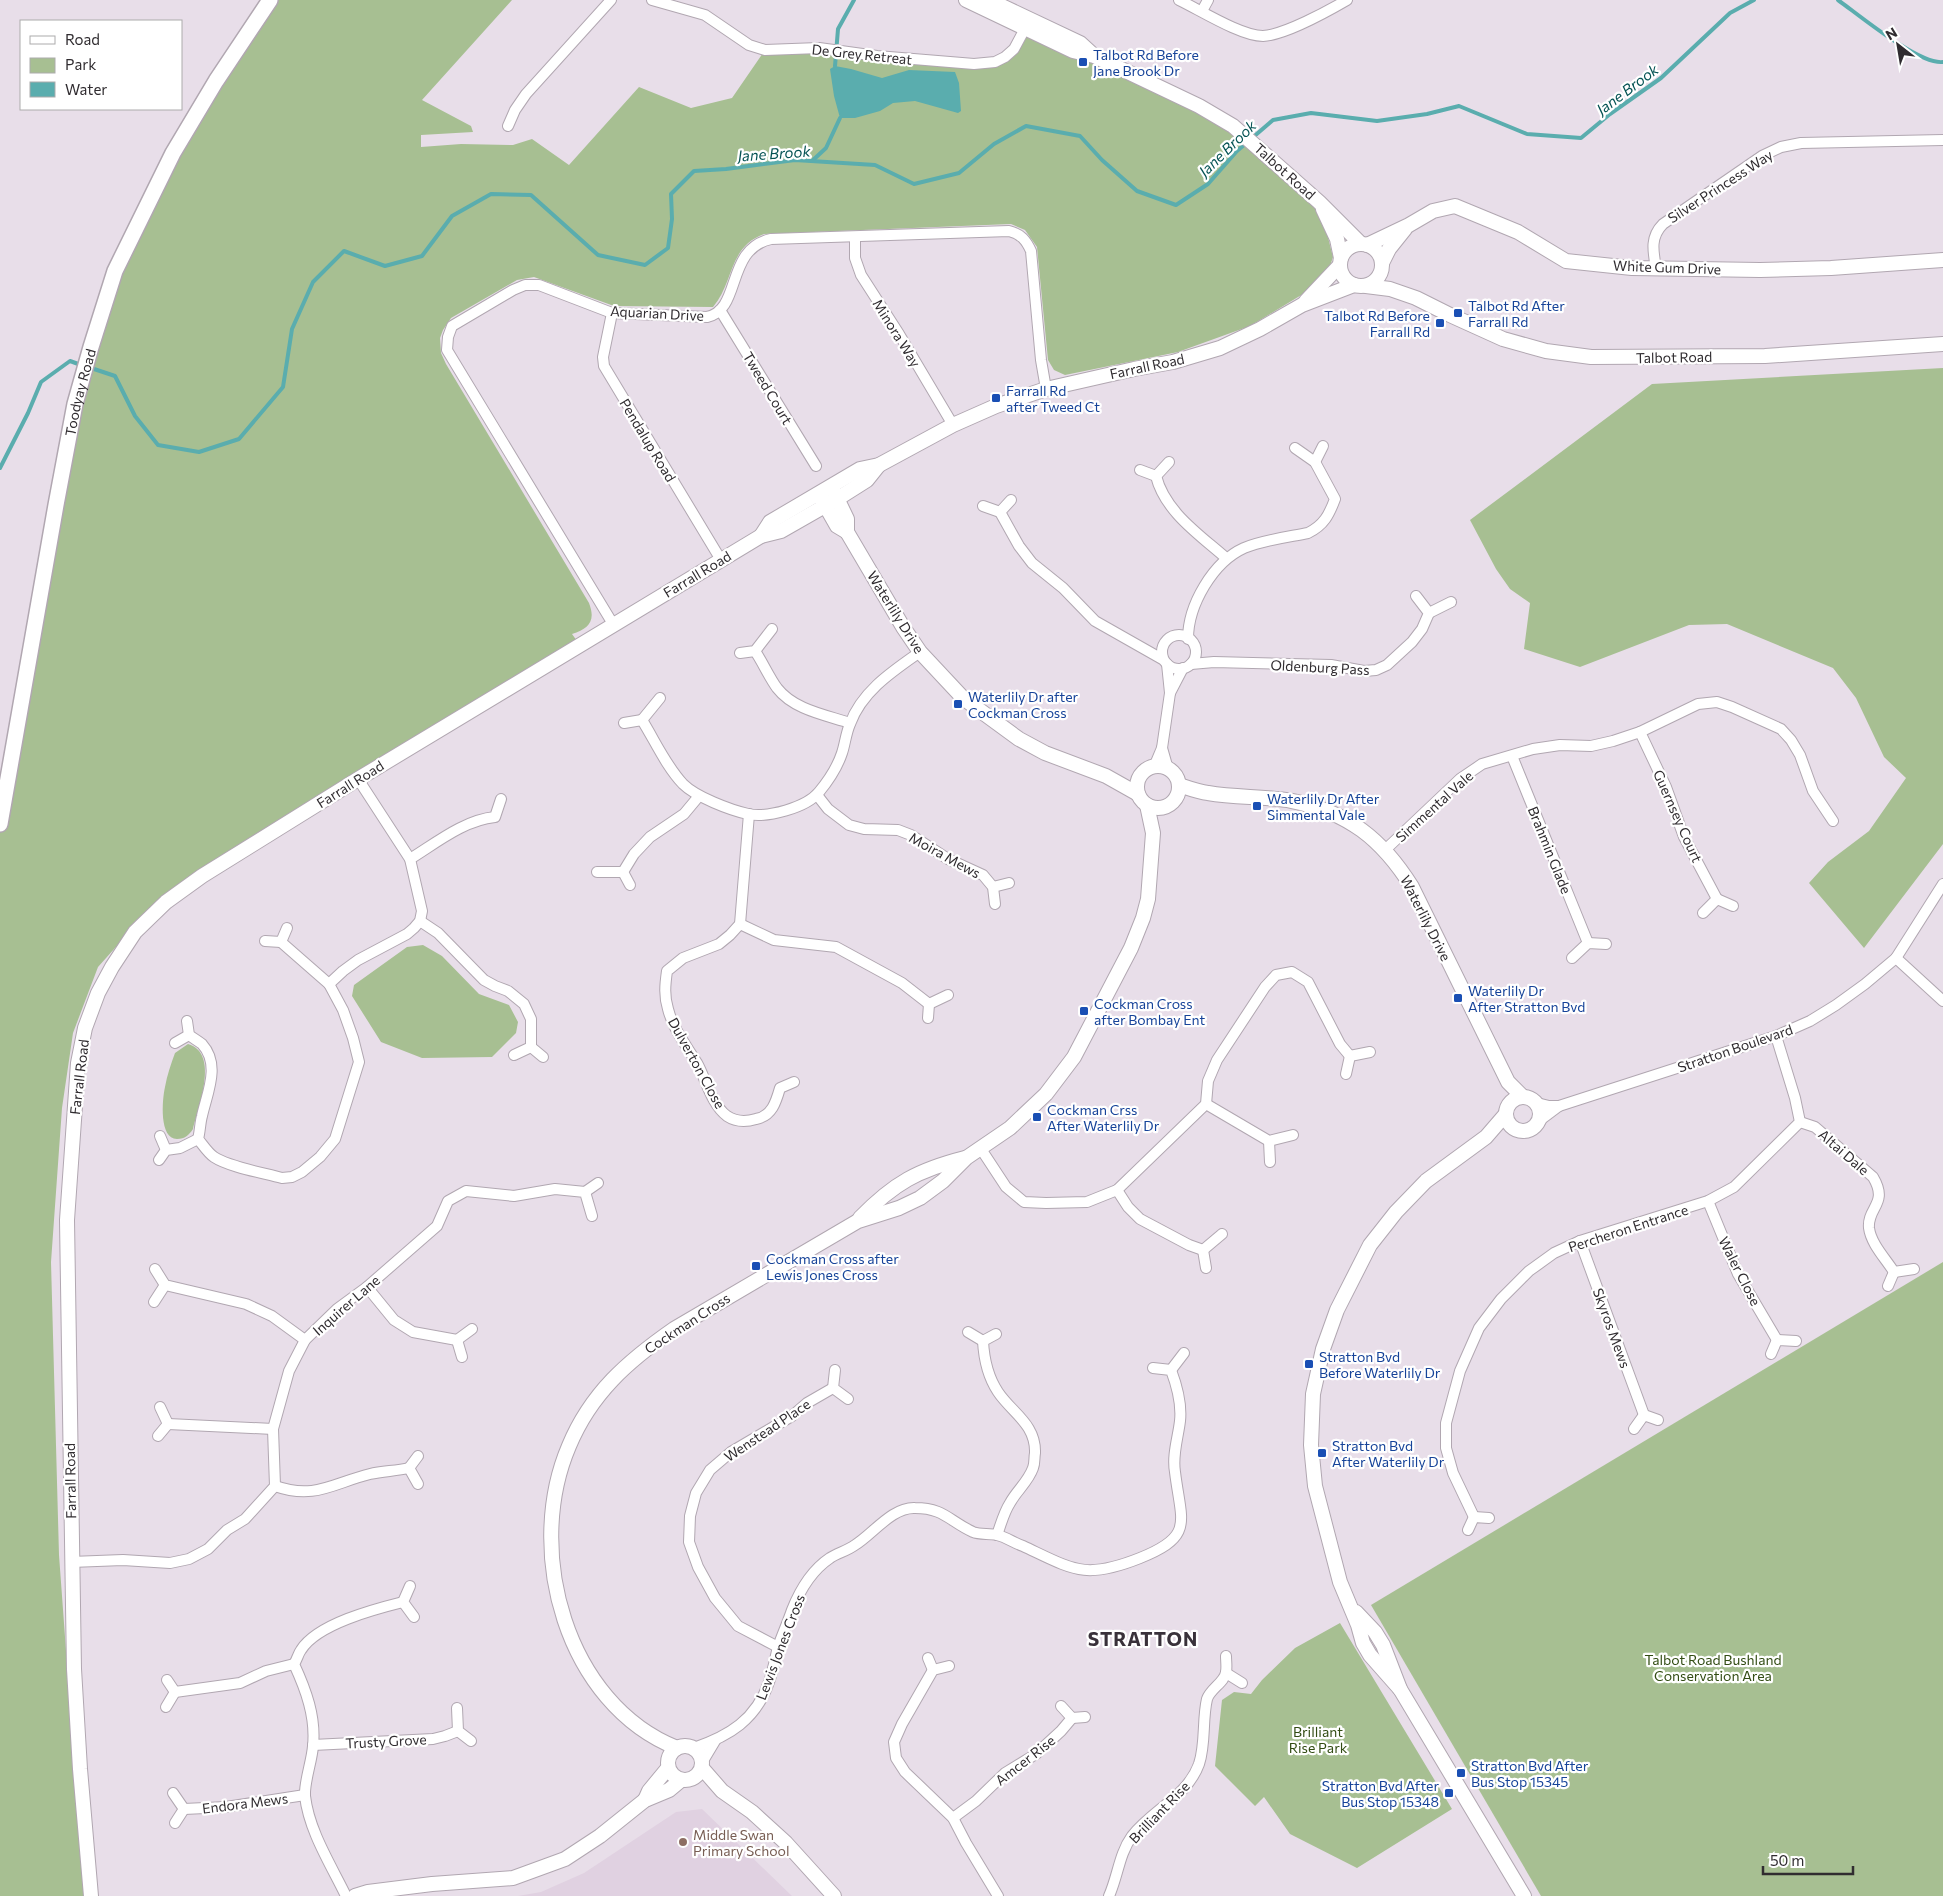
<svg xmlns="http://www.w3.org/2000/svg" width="1943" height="1896" font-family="Commissioner,sans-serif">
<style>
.built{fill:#e0d1e1}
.green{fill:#a7bf92}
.water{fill:#5aadae}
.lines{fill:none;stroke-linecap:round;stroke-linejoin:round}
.stream{stroke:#5aadae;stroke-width:4}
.street-casing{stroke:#b1a7b1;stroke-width:12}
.secondary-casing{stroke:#b1a7b1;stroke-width:16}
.primary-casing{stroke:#b1a7b1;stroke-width:18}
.street{stroke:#fff;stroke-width:10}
.secondary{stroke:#fff;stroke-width:14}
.primary{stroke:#fff;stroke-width:15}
.transit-dot{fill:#1a4fb4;stroke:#fff;stroke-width:2}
.education-dot{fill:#8d6e63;stroke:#fff;stroke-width:2}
.labels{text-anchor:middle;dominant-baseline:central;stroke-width:4.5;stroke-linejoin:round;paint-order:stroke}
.street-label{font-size:14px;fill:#302c30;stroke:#fff}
.transit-label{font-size:14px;fill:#164399;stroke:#fff;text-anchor:start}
.park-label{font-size:14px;fill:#324c13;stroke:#fff}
.education-label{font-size:14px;fill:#785e54;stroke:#fff;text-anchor:start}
.water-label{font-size:15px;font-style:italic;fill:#055354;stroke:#fff}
.district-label{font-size:19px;font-weight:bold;letter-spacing:1px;fill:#39313a;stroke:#fff}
</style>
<rect width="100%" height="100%" fill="#e8dee9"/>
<polygon class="built" points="702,1809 792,1896 518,1896 541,1892 584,1873 676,1812"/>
<g class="green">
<path d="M 271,0 L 512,0 L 422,100 L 471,126 L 473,132 L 421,135 L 421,147 L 461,144 L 513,145 L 532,139 L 569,165 L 639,87 L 691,108 L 732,98 L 765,50 L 810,48 L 974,64 L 1005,57 L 1026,28 L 1199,106 L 1319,202 L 1333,257 L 1330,266 L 1303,294 L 1250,326 L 1178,352 L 1065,375 L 1054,370 L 1048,360 L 1037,247 L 1025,230 L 1011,224 L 764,234 C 728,247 734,283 713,307 L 614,306 L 534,277 L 517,280 L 451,318 L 443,330 L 440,338 L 441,353 L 446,364 L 589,603 C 596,621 589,629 572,634 L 577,641 L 140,920 L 98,967 L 73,1033 L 62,1108 L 51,1262 L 59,1555 L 84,1896 L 0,1896 L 0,824 L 91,347 L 142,215 Z"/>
<polygon points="1943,368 1943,844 1864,948 1809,883 1828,862 1869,831 1906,778 1884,757 1856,698 1833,668 1727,624 1689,625 1580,667 1524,649 1530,603 1510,589 1496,569 1470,520 1652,384"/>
<polygon points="423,945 442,956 479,994 509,1005 518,1022 516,1033 492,1057 422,1058 381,1042 352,996 354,985 407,947"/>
<path d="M 188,1044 C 220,1053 198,1108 193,1129 C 189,1135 185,1139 177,1139 C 159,1139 162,1100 165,1087 C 167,1075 171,1064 175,1053 Z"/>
<polygon points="1943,1262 1943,1896 1541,1896 1371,1605"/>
<polygon points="1340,1623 1452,1809 1357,1868 1290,1834 1264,1797 1255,1806 1215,1766 1222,1700 1234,1692 1251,1694 1262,1680 1295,1648"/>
</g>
<polygon class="water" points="835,66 851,69 882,78 909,70 955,72 959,83 961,111 958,113 915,101 893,103 880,111 855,118 840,118 834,96 830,69"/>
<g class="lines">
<g class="stream">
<path d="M 1838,0 C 1859,15 1919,65 1943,62"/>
<polyline points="835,66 838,29 854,0"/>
<polyline points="812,161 826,148 840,118"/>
<polyline points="88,367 115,376 135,416 158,445 199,452 239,439 283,387 292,329 313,282 344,251 385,266 422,256 452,216 491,194 531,195 598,255 645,265 668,248 672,219 671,194 694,171 726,169 795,160 875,165 914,184 959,173 994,144 1026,126 1080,136 1102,160 1137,191 1176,205 1208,184 1237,151 1273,120 1311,113 1377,121 1427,114 1459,106 1527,134 1581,138 1610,114 1661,78 1730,13 1754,0"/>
<polyline points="0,468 28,413 41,382 70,361 81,365"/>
</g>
<defs>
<g id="street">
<polyline points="652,0 705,15 749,45 765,50 819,48 877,56 974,64 995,62 1005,57 1014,49 1028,23"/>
<path d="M 1179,0 C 1200,10 1241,36 1263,36 C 1284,35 1328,11 1347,0"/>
<polyline points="1202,11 1208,0"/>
<polyline points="508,126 515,110 526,94 611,0"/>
<polyline points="855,237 855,258 861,275 899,334 953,425"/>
<path d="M 1656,268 C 1653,251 1650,237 1663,224 L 1762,156 L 1781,147 L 1801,143 L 1943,140"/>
<polyline points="720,310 816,466"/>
<polyline points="612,313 603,357 604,366 721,560"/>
<polyline points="1315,462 1323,446"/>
<polyline points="1140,470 1156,476 1169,462"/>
<path d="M 1156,476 C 1165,512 1200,535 1226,558"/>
<polyline points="1011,500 1000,512 1019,546 1032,563 1063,588 1095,621 1162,659"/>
<polyline points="983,506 1000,512"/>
<polyline points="1429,613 1451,602"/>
<path d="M 613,624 L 447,350 L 448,337 L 452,326 L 513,290 L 525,285 L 539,285 L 612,313 L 707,317 C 742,310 725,249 771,239 L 1009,231 C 1021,234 1026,240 1031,251 L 1041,360 L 1046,389"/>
<circle cx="1179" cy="652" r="17"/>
<path d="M 1188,639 C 1188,605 1213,562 1244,548 C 1263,540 1288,537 1308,533 C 1324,525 1329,515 1335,499 L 1315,462 L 1295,448"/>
<path d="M 755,651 C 763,663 769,677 777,688 C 794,710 826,715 850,723"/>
<polyline points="740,653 755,651 772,629"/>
<polyline points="1191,664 1214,662 1331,665 1364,671 1376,670 1387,665 1412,642 1422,629 1429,613 1416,596"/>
<polyline points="1170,693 1183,668"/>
<path d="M 660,698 L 642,720 C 655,741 666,766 683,784 C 696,797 730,810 748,814 C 767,818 806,808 819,792 C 829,780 837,768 842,753 C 845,744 846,733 850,724 C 862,691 893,671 920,652"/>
<polyline points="624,723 642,720"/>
<polyline points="1640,732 1666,787 1684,837 1717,899"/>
<polyline points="1162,748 1168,769"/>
<polyline points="1512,756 1588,943"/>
<polyline points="1154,767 1162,748 1170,693 1167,664"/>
<polyline points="817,795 828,809 849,825 864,829 898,830 911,835 948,859 983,875 993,887 995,904"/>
<path d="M 749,814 L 740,924 L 730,935 L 719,944 L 683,958 L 667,971 C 665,985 664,996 668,1009 C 673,1029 686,1045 697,1063 C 706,1079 711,1104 727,1116 C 736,1122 746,1122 756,1119 C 772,1116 776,1102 780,1088 L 794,1082"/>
<polyline points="1385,850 1460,779 1482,764 1533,749 1560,745 1591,746 1613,741 1640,732 1698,704 1717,702 1732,707 1781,729 1791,740 1800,755 1813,791 1833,821"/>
<path d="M 410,859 C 436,843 464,820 495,817 L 501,799"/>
<polyline points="597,872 623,872 634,854 650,837 684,814 699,796"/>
<polyline points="623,872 630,885"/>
<polyline points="993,887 1009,883"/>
<polyline points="1703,913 1717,899 1733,906"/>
<polyline points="420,921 438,933 484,980 495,986 508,991 524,1004 531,1019 531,1047 514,1055"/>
<polyline points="740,924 774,940 836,947 902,983 929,1004 948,995"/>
<polyline points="265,941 281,942 287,928"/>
<polyline points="281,942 329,984"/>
<polyline points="1572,958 1588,943 1606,944"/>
<polyline points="1896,958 1943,1001"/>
<polyline points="928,1018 929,1004"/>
<path d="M 187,1021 L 189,1035 C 193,1038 198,1041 202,1044 C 221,1065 207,1093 202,1116 C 200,1123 200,1132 198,1139 C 203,1145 208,1153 214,1157 C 229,1167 264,1173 282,1178 L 292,1177 L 302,1172 L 320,1157 L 335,1139 L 359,1062 L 353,1038 L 343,1010 L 329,984 L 343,971 L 358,960 L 407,934 L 414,928 L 420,921 L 422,911 L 410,859 L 358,779"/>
<polyline points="175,1043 189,1035"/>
<polyline points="531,1047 543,1057"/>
<polyline points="1346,1074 1350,1056 1370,1052"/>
<polyline points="1537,1103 1549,1106 1559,1106 1776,1036 1810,1021 1836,1005 1865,984 1896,958 1943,884"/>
<polyline points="1206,1104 1269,1141 1293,1135"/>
<polyline points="1539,1121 1559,1106"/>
<path d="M 1800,1122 L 1815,1127 L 1873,1177 C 1889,1204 1867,1207 1869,1228 C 1871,1244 1886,1259 1894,1272"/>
<polyline points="160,1136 166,1150"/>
<polyline points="1269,1141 1270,1162"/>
<polyline points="981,1149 1006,1187 1024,1202 1046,1203 1087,1202 1117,1190 1206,1104 1208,1081 1217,1060 1265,987 1276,975 1292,972 1308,982 1340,1044 1350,1056"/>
<polyline points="159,1160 166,1150 180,1148 198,1139"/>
<polyline points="1117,1190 1128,1207 1140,1219 1189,1245 1203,1250"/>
<polyline points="585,1192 598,1183"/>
<polyline points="1708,1201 1738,1274 1777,1340"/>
<polyline points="1580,1241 1644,1415"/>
<polyline points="1203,1250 1222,1234"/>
<polyline points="1203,1250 1206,1268"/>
<polyline points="155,1269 165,1285 246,1304 272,1316 305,1340"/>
<polyline points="1894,1272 1914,1269"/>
<polyline points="1888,1286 1894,1272"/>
<polyline points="367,1287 394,1320 413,1332 457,1340"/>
<polyline points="154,1302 165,1285"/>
<polyline points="968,1332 983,1341"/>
<path d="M 996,1334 L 983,1341 C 984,1360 988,1377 998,1392 C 1012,1413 1036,1424 1035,1453 C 1034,1458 1035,1463 1033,1468 C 1028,1482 1017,1490 1010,1503 C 1004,1512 1001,1524 997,1535"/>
<polyline points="1771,1354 1777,1340 1796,1341"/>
<polyline points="462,1357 457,1340 472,1329"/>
<polyline points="835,1370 833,1388 848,1399"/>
<polyline points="1171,1370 1184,1353"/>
<polyline points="168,1424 273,1429"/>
<polyline points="1634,1429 1644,1415 1658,1420"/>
<polyline points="158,1436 168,1424 160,1407"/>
<polyline points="418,1456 409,1468 418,1484"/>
<path d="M 275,1486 C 315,1500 333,1483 370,1474 C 383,1471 396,1471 409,1468"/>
<polyline points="1474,1517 1453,1473 1446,1448 1446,1423 1460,1371 1479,1328 1501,1299 1529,1271 1554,1253 1580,1241 1708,1201 1734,1187 1800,1122 1795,1098 1776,1036"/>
<polyline points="1468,1530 1474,1517 1489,1518"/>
<polyline points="71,1562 123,1560 170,1563 189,1559 208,1549 227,1530 245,1519 275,1486 273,1429 289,1371 305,1340 337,1309 367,1287 437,1226 448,1201 466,1191 514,1196 555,1189 585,1192 592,1216"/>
<polyline points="410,1586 403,1602 414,1617"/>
<polyline points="778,1647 738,1626 715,1598 698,1567 689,1542 690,1516 696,1493 710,1470 731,1452 792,1416 807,1403 833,1388"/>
<polyline points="928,1658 933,1670"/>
<polyline points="949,1666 933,1670 902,1724 894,1742 896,1758 905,1772 953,1818 966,1843 998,1896"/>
<polyline points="1226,1673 1242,1683"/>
<polyline points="175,1692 240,1683 266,1671 294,1664"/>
<polyline points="166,1707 175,1692 167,1680"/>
<polyline points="457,1708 458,1731 471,1741"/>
<polyline points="1072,1718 1085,1717"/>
<polyline points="313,1745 433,1739 445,1736 458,1731"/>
<path d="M 694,1748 C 729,1736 756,1720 769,1682 C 773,1671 775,1659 778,1647 C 782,1635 788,1622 792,1610 C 800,1590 812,1570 830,1558 C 837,1553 847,1551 855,1545 C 873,1534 892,1507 915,1508 C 944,1508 949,1521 973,1532 C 980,1535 989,1533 997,1535 C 1006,1537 1014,1543 1023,1546 C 1074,1570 1085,1580 1140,1558 C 1195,1536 1181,1522 1175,1472 C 1172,1455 1178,1438 1180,1421 C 1182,1403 1177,1386 1171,1370 L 1153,1368"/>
<polyline points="703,1761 715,1741"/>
<polyline points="173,1793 184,1809 175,1823"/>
<polyline points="184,1809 226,1807 305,1795"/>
<polyline points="953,1818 976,1801 1005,1773 1036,1754 1061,1731 1072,1718 1061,1706"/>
<path d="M 346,1896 C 331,1865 309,1831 305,1796 C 304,1782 312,1761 313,1746 C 316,1717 306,1690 294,1664 C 297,1660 298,1654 301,1650 C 317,1624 375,1609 403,1602"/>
<path d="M 1109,1896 C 1118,1876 1119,1854 1132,1836 C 1153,1809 1187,1797 1199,1764 C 1206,1743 1202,1720 1207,1699 C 1210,1689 1225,1682 1226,1672 C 1227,1667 1226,1661 1226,1656"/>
</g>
<g id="secondary">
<polyline points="966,0 1073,51 1094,56 1199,106 1233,126 1319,202 1361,244"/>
<polyline points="989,0 1080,43 1092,54"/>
<polyline points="1323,209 1337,239 1341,258"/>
<circle cx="1361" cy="265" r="21"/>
<polyline points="1367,245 1409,225 1433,211 1455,206 1518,232 1566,261 1632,268 1760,270 1831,268 1943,260"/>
<polyline points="1382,263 1389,249 1405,229"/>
<polyline points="1366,286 1390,289 1416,298 1450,315 1503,339 1546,351 1591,357 1765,356 1943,344"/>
<polyline points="1306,301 1340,265"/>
<polyline points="834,492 847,519 847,532 903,627 920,652 963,698 1019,739 1045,753 1106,776 1138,794"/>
<polyline points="821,498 837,526 847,532"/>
<polyline points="761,536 770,522 860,469 879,465 953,425 996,406 1046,389 1134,369 1173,362 1220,348 1260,329 1302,305 1354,285"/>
<circle cx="1158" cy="787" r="21"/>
<path d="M 1179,785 C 1188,788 1198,792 1208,793 C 1236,798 1264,796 1292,801 C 1348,812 1382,839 1412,887 L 1508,1082 L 1523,1097"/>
<circle cx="1523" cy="1114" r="17"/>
<path d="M 860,1218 C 894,1183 918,1170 965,1158"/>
<polyline points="1356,1612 1375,1632 1383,1645 1400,1689 1524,1896"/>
<polyline points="1400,1689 1370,1655 1363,1643 1358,1625 1340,1582 1315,1486 1311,1445 1313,1394 1323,1349 1337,1310 1370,1245 1396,1212 1426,1181 1486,1137 1505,1115"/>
<circle cx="685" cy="1763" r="17"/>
<path d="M 677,1748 C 566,1704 524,1551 569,1446 C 591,1393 628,1361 674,1329 L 858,1221 L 899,1208 L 920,1198 L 943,1181 L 966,1158 L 1010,1128 L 1046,1094 L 1074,1057 L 1131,948 L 1143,918 L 1148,899 L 1153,833 L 1147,805"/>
<polyline points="702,1768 722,1791 752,1812 786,1843 834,1896"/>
<polyline points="645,1800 649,1791 668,1768"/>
<polyline points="91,1896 80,1769 74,1669 67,1220 78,1063 85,1028 98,993 112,967 135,932 166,902 202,876 358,779 761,536 781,531 837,499 867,480 879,465"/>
<polyline points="355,1896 368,1892 432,1884 513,1878 565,1859 600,1836 645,1800 669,1790 681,1780"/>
</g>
<g id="primary">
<path id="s1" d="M 0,824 L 56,505 L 75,404 L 91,347 L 115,271 L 173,153 L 216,81 L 270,0"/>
</g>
</defs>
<use href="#street" class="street-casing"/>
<use href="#secondary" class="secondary-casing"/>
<use href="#primary" class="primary-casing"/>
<use href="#street" class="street"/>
<use href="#secondary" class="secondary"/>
<use href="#primary" class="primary"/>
</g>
<g class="transit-dot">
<rect x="1078" y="57" width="10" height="10" rx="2.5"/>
<rect x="1453" y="308" width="10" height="10" rx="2.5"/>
<rect x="1435" y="318" width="10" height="10" rx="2.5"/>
<rect x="991" y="393" width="10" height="10" rx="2.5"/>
<rect x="953" y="699" width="10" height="10" rx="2.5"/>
<rect x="1252" y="801" width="10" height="10" rx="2.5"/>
<rect x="1453" y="993" width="10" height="10" rx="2.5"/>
<rect x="1079" y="1006" width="10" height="10" rx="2.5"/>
<rect x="1032" y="1112" width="10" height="10" rx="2.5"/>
<rect x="751" y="1261" width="10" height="10" rx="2.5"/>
<rect x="1304" y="1359" width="10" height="10" rx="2.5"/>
<rect x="1317" y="1448" width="10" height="10" rx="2.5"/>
<rect x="1456" y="1768" width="10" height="10" rx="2.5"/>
<rect x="1444" y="1788" width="10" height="10" rx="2.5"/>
</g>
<circle class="education-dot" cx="683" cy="1842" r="5"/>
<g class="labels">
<g class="street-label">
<text transform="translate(862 54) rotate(6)">De Grey Retreat</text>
<text transform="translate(1285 171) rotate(42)">Talbot Road</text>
<text transform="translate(1720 186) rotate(-33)">Silver Princess Way</text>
<text transform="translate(1667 267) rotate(2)">White Gum Drive</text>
<text transform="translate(657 313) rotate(3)">Aquarian Drive</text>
<text transform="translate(897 333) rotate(58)">Minora Way</text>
<text transform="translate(1674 357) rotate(-1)">Talbot Road</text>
<text transform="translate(1147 366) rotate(-12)">Farrall Road</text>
<text transform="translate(768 388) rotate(59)">Tweed Court</text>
<text stroke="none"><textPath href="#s1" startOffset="439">Toodyay Road</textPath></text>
<text transform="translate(648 440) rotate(59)">Pendalup Road</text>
<text transform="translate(697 574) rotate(-31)">Farrall Road</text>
<text transform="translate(896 612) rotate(58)">Waterlily Drive</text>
<text transform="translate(1320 667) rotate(3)">Oldenburg Pass</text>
<text transform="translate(350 784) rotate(-32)">Farrall Road</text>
<text transform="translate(1434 806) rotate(-42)">Simmental Vale</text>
<text transform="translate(1678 816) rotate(66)">Guernsey Court</text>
<text transform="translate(1550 850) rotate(68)">Brahmin Glade</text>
<text transform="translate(945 855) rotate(29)">Moira Mews</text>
<text transform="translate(1426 918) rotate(63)">Waterlily Drive</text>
<text transform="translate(1735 1048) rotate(-19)">Stratton Boulevard</text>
<text transform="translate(697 1063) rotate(61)">Dulverton Close</text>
<text transform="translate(79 1077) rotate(-83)">Farrall Road</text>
<text transform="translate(1844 1152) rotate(41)">Altai Dale</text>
<text transform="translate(1628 1228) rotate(-18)">Percheron Entrance</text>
<text transform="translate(1740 1271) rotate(63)">Waler Close</text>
<text transform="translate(346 1305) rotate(-41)">Inquirer Lane</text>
<text transform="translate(687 1323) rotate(-33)">Cockman Cross</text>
<text transform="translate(1612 1328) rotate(70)">Skyros Mews</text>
<text transform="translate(767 1430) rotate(-34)">Wenstead Place</text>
<text transform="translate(70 1481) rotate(-91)">Farrall Road</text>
<text transform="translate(780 1647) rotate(-69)">Lewis Jones Cross</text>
<text transform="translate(386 1741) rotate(-3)">Trusty Grove</text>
<text transform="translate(1025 1760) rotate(-38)">Amcer Rise</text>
<text transform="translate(245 1803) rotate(-7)">Endora Mews</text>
<text transform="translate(1159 1812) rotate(-46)">Brilliant Rise</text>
</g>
<g class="transit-label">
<text x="1093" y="54">Talbot Rd Before<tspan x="1093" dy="16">Jane Brook Dr</tspan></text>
<text x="1468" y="305">Talbot Rd After<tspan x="1468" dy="16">Farrall Rd</tspan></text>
<text x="1430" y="315" text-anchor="end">Talbot Rd Before<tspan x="1430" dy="16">Farrall Rd</tspan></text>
<text x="1006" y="390">Farrall Rd<tspan x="1006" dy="16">after Tweed Ct</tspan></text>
<text x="968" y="696">Waterlily Dr after<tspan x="968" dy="16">Cockman Cross</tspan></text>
<text x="1267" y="798">Waterlily Dr After<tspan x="1267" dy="16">Simmental Vale</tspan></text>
<text x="1468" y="990">Waterlily Dr<tspan x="1468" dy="16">After Stratton Bvd</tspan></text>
<text x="1094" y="1003">Cockman Cross<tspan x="1094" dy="16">after Bombay Ent</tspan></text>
<text x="1047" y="1109">Cockman Crss<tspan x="1047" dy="16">After Waterlily Dr</tspan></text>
<text x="766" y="1258">Cockman Cross after<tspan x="766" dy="16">Lewis Jones Cross</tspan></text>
<text x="1319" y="1356">Stratton Bvd<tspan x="1319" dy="16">Before Waterlily Dr</tspan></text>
<text x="1332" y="1445">Stratton Bvd<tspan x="1332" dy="16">After Waterlily Dr</tspan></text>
<text x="1471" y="1765">Stratton Bvd After<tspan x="1471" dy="16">Bus Stop 15345</tspan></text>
<text x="1439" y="1785" text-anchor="end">Stratton Bvd After<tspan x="1439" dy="16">Bus Stop 15348</tspan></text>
</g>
<g class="park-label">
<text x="1713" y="1659">Talbot Road Bushland<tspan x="1713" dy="16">Conservation Area</tspan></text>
<text x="1318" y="1731">Brilliant<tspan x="1318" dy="16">Rise Park</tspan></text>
</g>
<g class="education-label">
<text x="693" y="1834">Middle Swan<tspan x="693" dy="16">Primary School</tspan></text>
</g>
<g class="water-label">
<text transform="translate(1627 89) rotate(-37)">Jane Brook</text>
<text transform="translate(1227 148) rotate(-44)">Jane Brook</text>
<text transform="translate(774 153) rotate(-4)">Jane Brook</text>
</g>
<g class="district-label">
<text x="1143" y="1638">STRATTON</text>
</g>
</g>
<rect x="20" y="20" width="162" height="90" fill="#ffffff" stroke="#acabac"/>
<rect x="30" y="36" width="25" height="8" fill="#ffffff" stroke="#acabac"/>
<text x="65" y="45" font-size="15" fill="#302c30">Road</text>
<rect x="30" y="58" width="25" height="15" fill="#a7bf92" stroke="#acabac"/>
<text x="65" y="70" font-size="15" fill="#302c30">Park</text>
<rect x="30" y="82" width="25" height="15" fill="#5aadae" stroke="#acabac"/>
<text x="65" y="95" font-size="15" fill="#302c30">Water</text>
<g transform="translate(1898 45) rotate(329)" stroke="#ffffff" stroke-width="4" paint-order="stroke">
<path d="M0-4L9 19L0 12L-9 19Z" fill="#302c30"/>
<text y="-8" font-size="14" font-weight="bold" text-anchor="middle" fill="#302c30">N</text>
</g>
<path d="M1763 1866v8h90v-8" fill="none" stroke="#302c30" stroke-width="2.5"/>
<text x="1770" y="1866" font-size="15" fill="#302c30" stroke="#ffffff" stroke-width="4" paint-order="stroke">50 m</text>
</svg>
